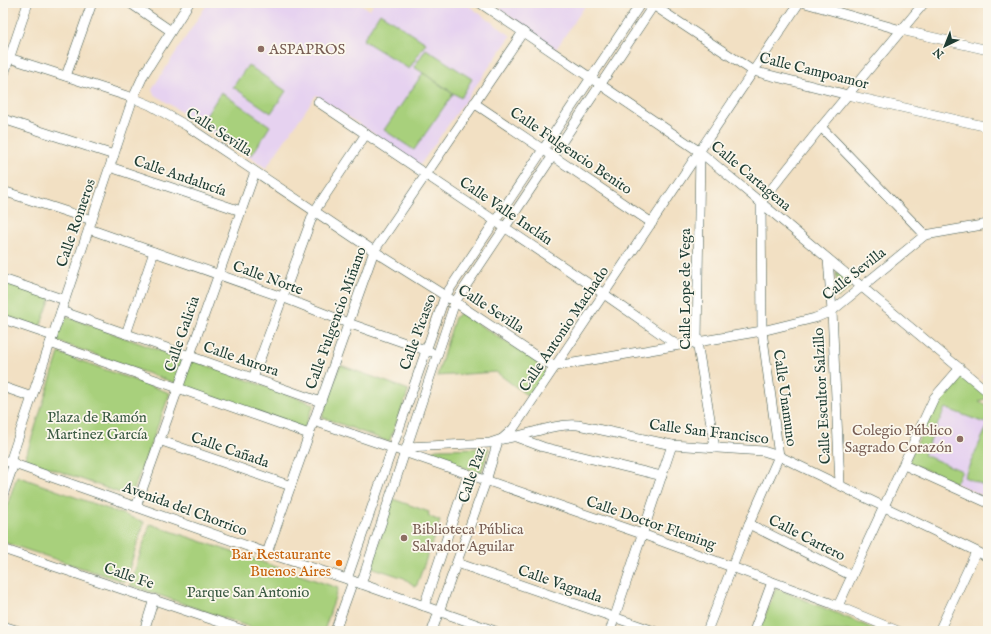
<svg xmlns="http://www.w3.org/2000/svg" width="991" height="634" font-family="'IM FELL English',serif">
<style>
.built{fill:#e6d2f0}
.green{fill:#a8d07b;stroke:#648658}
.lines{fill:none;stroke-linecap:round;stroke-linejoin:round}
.street-casing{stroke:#3f5549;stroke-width:10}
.street{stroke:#fff;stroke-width:9}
.education-dot{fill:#8d6e63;stroke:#fbf7ec;stroke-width:1.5}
.food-dot{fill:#e8710a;stroke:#fbf7ec;stroke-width:1.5}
.labels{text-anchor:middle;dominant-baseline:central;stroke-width:3.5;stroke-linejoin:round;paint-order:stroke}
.education-label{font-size:15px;fill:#785e54;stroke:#fbf7ec;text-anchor:start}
.street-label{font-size:15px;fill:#1f3d34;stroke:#fbf7ec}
.park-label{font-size:15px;fill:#3a5a42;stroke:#fbf7ec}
.food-label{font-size:15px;fill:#c56008;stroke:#fbf7ec;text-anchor:end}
</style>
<rect width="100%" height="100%" fill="#fbf7ec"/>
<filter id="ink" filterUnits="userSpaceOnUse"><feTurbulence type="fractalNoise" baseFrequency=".025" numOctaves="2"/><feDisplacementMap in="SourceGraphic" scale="8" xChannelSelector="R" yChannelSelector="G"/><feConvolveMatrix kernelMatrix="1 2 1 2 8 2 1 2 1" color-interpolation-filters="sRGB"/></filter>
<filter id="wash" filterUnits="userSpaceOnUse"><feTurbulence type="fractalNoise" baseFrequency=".012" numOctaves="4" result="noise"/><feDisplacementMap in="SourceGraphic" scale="16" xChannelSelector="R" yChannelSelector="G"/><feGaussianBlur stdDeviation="0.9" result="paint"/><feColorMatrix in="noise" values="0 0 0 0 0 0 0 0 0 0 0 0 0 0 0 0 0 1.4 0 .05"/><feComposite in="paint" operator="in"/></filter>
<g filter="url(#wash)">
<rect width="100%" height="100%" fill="#f2e0c3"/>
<g class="built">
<polygon points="208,3 359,3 370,10 374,3 465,3 511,36 420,165 316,95 266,168 154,94 152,89"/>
<polygon points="504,3 587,3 556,49 500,9"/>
<polygon points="988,364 988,383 981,377"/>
<polygon points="945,408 984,423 986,420 988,421 988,498 956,483 962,472 924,455"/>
</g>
<g class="green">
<polygon points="380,13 426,43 409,69 363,40"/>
<polygon points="426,49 472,79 461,98 414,67"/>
<polygon points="248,65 286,91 271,113 233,87"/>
<polygon points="423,73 453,94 414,150 384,130"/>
<polygon points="221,92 270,126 252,155 203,121"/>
<polygon points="836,271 851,284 851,287 838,298"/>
<polygon points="3,281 51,297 40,327 3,315"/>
<polygon points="461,313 544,366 545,374 528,396 496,372 437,376 455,317"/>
<polygon points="65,316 183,359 175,383 56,341"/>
<polygon points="59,353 170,393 131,497 25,459"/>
<polygon points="192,360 314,404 304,429 182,386"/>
<polygon points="340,365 409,390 389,442 322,417"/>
<polygon points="961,374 988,396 988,398 979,401 988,407 988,414 985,423 945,408 924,455 962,471 956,483 908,462 938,400"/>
<polygon points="986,429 988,429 988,487 964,477"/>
<polygon points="489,448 481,473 432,458 430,452 436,449"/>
<polygon points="17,476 144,522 125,582 3,542 3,518"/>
<polygon points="393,499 429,512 428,516 440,521 416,587 404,578 371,567"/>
<polygon points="150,524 338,588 324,631 261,631 130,585"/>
<polygon points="776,588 879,631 759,631"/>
</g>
</g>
<g filter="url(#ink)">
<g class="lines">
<defs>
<g id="street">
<polyline points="130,3 171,31"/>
<polyline points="480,3 700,152 988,392"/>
<polyline points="650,3 753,71 848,95 988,127"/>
<polyline points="805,3 901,30 988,50"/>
<polyline points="3,56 133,98 150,105 187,126 374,251 455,302 545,362 556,366 762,331 815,318 832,311 925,235 988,224"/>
<polyline points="66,76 92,3"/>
<polyline points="3,77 28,3"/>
<polyline points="318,102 604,294 677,345"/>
<polyline points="474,103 652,223"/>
<polyline points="3,119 114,155"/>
<polyline points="821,127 925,235"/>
<polyline points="700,152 697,342 715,448"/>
<polyline points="110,167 241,211"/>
<polyline points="3,191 92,220"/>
<polyline points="89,229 282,297 348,323 431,352"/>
<polyline points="828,259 832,311 840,484"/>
<polyline points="3,279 65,300"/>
<polyline points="61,311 321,402"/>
<polyline points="3,319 53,336"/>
<polyline points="126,334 154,252"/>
<polyline points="50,343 309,434"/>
<polyline points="253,378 314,212 366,134"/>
<polyline points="3,387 32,397"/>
<polyline points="314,421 642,534 830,603 898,631"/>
<polyline points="516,437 543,447 662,476"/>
<path d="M 502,439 C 527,436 553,423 578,425 L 672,445 L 763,451 L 779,456 L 988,557"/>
<polyline points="159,440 291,486"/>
<polyline points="407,447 490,443 502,439 513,429 799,3"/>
<polyline points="3,460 267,553 353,581 495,631"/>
<polyline points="10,462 133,98 144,74 189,3"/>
<polyline points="904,465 988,503"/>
<polyline points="3,495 14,463"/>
<polyline points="136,507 255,172"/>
<polyline points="749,524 852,576"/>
<polyline points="3,549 246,631"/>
<polyline points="267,553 374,251 523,32"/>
<polyline points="457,563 654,631"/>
<polyline points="347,579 445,296 641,3"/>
<polyline points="361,584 455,302 655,3"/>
<polyline points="424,606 468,475"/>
<polyline points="838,606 934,398 960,368"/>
<polyline points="3,626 19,631"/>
<polyline points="144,631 154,599"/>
<polyline points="335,631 353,581"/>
<polyline points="432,631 486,481 498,441"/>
<polyline points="610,631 672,445"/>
<polyline points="707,631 749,524 779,456 762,331 761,202 821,127 924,3"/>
<polyline points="754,631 772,582"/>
<polyline points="939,631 976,552"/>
</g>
</defs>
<use href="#street" class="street-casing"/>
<use href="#street" class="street"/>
</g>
</g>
<g class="education-dot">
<circle cx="261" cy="49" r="4"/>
<circle cx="960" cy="439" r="4"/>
<circle cx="404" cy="538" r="4"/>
</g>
<circle class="food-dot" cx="339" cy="563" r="4"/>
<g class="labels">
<g class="education-label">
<text x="269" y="49">ASPAPROS</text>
<text x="952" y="430" text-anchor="end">Colegio Público<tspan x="952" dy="17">Sagrado Corazón</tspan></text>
<text x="412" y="529">Biblioteca Pública<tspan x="412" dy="17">Salvador Aguilar</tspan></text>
</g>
<g class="street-label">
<text transform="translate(814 71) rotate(14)">Calle Campoamor</text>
<text transform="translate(219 132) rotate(33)">Calle Sevilla</text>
<text transform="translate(571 151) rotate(34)">Calle Fulgencio Benito</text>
<text transform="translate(180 176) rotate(19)">Calle Andalucía</text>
<text transform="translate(751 176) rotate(40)">Calle Cartagena</text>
<text transform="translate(506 211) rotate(34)">Calle Valle Inclán</text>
<text transform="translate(76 223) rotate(-71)">Calle Romeros</text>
<text transform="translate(854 274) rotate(-38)">Calle Sevilla</text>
<text transform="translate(268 278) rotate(20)">Calle Norte</text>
<text transform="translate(685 289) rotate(-90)">Calle Lope de Vega</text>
<text transform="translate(491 309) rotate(33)">Calle Sevilla</text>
<text transform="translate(336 318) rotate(-70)">Calle Fulgencio Miñano</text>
<text transform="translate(564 329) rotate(-56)">Calle Antonio Machado</text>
<text transform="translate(418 332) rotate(-70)">Calle Picasso</text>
<text transform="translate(182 334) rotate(-71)">Calle Galicia</text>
<text transform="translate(241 359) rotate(19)">Calle Aurora</text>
<text transform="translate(822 396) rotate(-93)">Calle Escultor Salzillo</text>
<text transform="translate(785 398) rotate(82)">Calle Unamuno</text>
<text transform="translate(709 432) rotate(7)">Calle San Francisco</text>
<text transform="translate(230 450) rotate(19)">Calle Cañada</text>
<text transform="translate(472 475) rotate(-72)">Calle Paz</text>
<text transform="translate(185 509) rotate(20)">Avenida del Chorrico</text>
<text transform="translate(651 523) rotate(19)">Calle Doctor Fleming</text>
<text transform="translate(807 538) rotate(27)">Calle Cartero</text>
<text transform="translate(129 576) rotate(19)">Calle Fe</text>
<text transform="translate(560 584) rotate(19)">Calle Vaguada</text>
</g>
<g class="park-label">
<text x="97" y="417">Plaza de Ramón<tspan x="97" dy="17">Martinez García</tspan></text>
<text x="248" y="592">Parque San Antonio</text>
</g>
<g class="food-label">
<text x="331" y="554">Bar Restaurante<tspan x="331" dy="17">Buenos Aires</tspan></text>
</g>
</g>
<rect width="991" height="634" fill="none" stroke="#fbf7ec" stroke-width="16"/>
<g transform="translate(945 46) rotate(223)" stroke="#fbf7ec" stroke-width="3" paint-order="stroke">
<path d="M0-3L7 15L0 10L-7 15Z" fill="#1f3d34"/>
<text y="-6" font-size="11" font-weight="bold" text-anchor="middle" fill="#1f3d34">N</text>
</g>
</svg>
